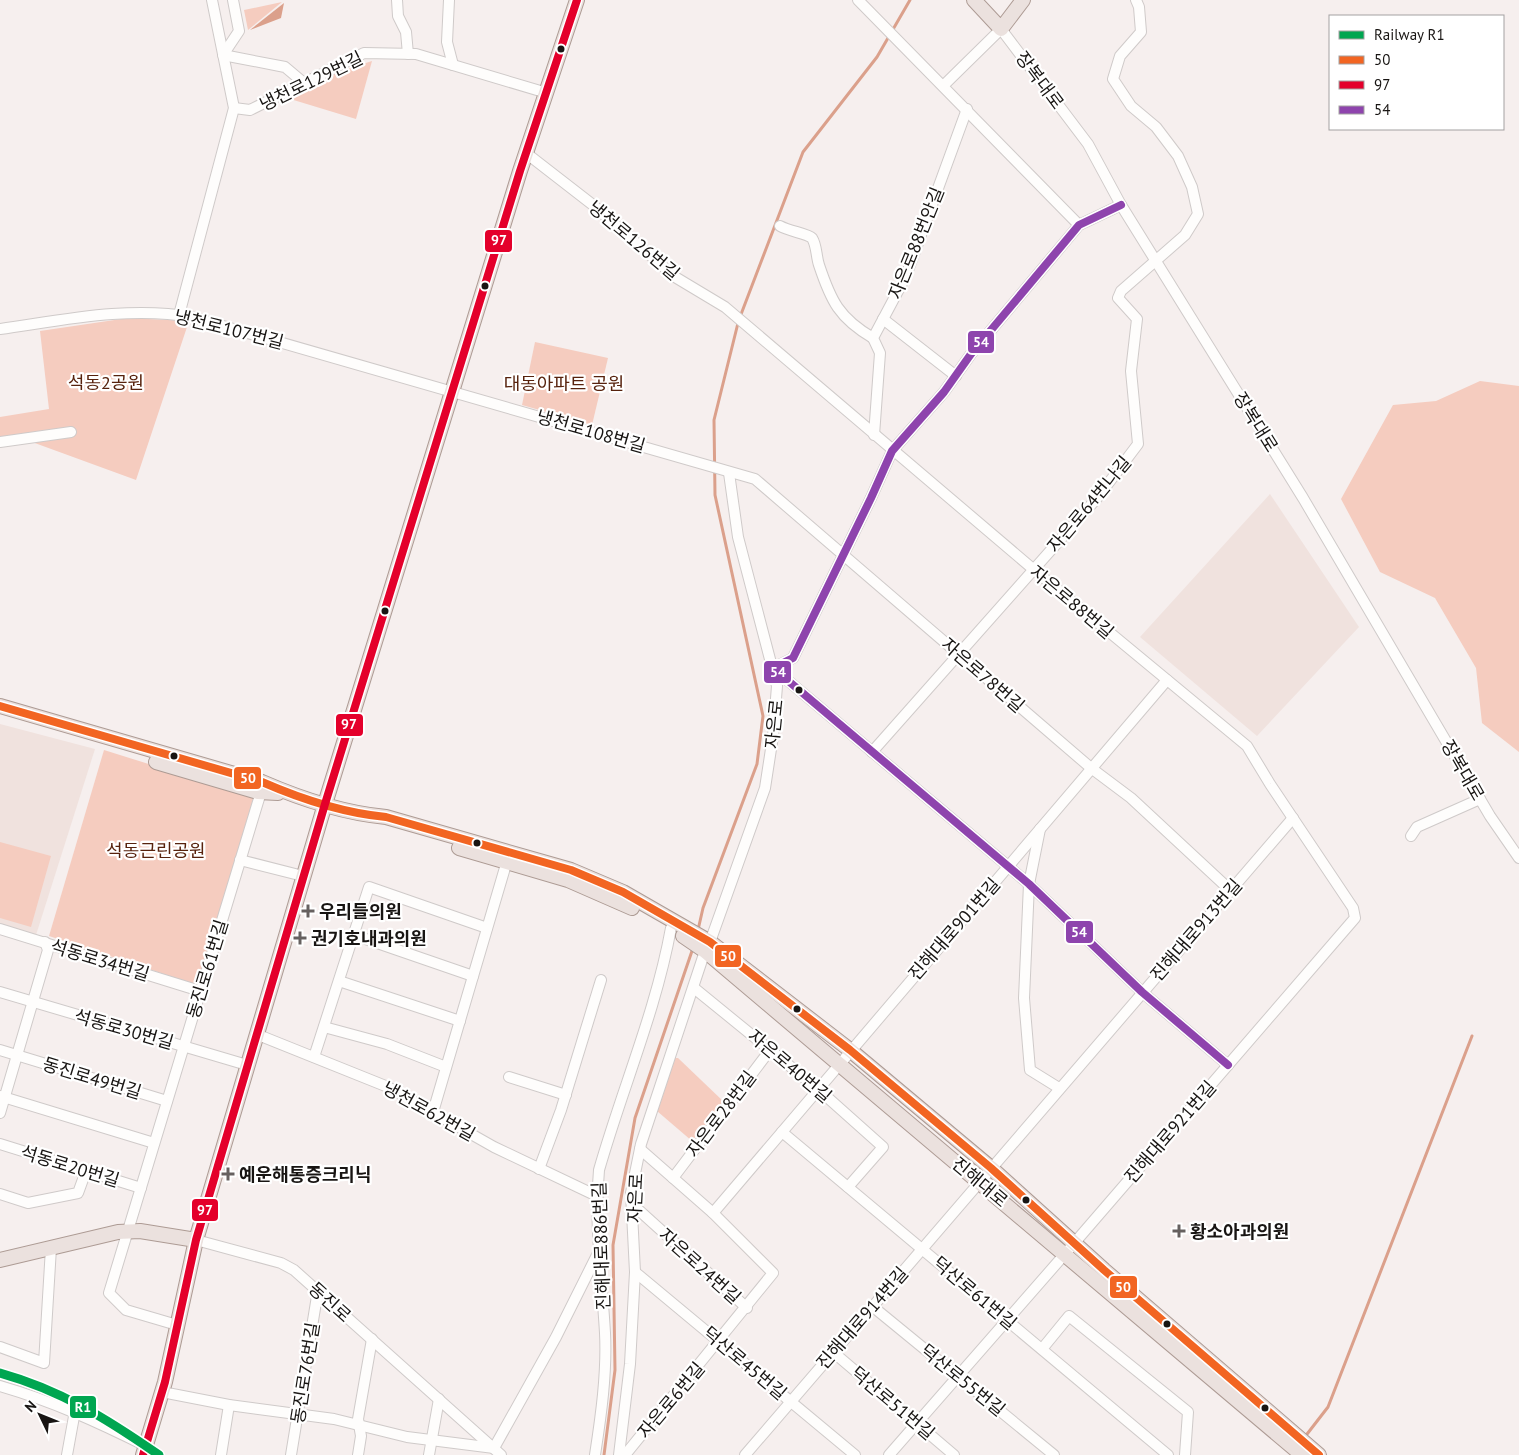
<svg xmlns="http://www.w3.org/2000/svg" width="1519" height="1455" font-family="'PT Sans','Noto Sans KR',sans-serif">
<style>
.built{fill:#f0e2de}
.green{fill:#f5ccbf}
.water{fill:#dba08b}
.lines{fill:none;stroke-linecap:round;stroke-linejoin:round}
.stream{stroke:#dba08b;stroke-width:3}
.minor-casing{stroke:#cfcac9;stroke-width:12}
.major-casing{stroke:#ad9b94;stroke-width:16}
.minor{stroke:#fefdfc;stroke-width:10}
.major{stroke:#ebe1de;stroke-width:14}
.bus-1-casing{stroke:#fff;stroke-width:11}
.bus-2-casing{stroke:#fff;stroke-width:11}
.bus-3-casing{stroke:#fff;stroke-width:11}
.bus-1{stroke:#f26522;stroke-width:8}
.bus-2{stroke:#e4002b;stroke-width:8}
.bus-3{stroke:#8e44ad;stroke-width:8}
.rail-1-casing{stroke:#fff;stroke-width:12}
.rail-1{stroke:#00a651;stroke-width:9}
.bus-dot{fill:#181513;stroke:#fff;stroke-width:2}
.poi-dot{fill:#666160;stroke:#fff;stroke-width:2}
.labels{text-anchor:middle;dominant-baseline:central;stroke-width:4.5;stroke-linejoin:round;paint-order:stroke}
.street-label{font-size:18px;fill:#181513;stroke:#fff}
.park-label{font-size:18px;fill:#57220d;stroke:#fff}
.poi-label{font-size:18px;font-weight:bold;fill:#181513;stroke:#fff;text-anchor:start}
.line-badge{stroke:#fff;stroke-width:2}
.badge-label{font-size:14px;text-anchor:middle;font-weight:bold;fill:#fff}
</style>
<rect width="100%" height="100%" fill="#f6efee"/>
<g class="built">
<polygon points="1270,494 1359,627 1257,736 1140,637"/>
<polygon points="0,724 95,749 36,935 0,925"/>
</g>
<g class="green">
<polygon points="282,2 248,30 244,10"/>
<polygon points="372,61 356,119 287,98 328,75"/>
<polygon points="128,318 189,321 136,480 32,442 0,439 0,417 49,409 40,331"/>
<polygon points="535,342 608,358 592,425 522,405"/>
<polygon points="1480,381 1519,386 1519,752 1482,723 1476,668 1435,598 1380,572 1341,499 1393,405 1436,401"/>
<polygon points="104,750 254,797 197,985 49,936"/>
<polygon points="0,842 51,856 31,927 0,918"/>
<polygon points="675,1058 678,1058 724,1102 692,1141 657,1111"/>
</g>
<polygon class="water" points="284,3 281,18 250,30"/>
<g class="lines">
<g class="stream">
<polyline points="740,317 803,152 877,57 910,0"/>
<polyline points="698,930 703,908 757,764 763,716 715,495 714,420 738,323"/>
<polyline points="1304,1438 1328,1407 1472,1036"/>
<polyline points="604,1455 615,1370 613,1245 635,1118 693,948"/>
</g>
<defs>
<g id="minor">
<polyline points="233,0 239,31 223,55 285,67 304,83"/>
<polyline points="397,0 398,16 406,32 408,54"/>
<polyline points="449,0 447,42 453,65"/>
<polyline points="858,0 1079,225"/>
<polyline points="944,85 1001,29 1088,144 1121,205 1303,498 1490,816 1519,858"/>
<polyline points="234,108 250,110 364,53 416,54 547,93"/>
<polyline points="526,153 593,205 675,277 725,307 1033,569 1247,746 1270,784 1353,908 1355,918 1064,1255 889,1455"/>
<polyline points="1121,205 1079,225 971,354 944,392 892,451 871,498 793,658 773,668 1029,884 1142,992 1228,1065"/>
<path d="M 780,226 C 789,231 808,234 812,238 C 817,246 816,256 819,265 C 831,301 839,318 873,338"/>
<polyline points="179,315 234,108 212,0"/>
<polyline points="883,319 956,376"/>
<path d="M 0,329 C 64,320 128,306 192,317 L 755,479 L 1091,768 L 1131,798 L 1230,890"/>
<polyline points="874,435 880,353 873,338 906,276 967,109"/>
<polyline points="0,442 71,432"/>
<polyline points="872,752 1098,497 1138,444 1131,371 1137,319 1118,298 1121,291 1185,235 1198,214 1192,187 1178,156 1156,127 1131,106 1113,79 1120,56 1141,32 1139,7 1136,0"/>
<polyline points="1040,829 1029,884 1024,998 1030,1070 1059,1088"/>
<polyline points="1411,836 1417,827 1480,799"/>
<polyline points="240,860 303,876"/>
<polyline points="0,929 200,991"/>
<polyline points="354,935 473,976"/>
<polyline points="710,942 765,788 773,736 777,686 738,537 729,473"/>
<polyline points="339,981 460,1021"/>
<polyline points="694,988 818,1089 883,1147 848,1187"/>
<polyline points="0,992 247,1065"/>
<polyline points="324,1027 387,1044 446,1067"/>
<polyline points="256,1034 388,1087 494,1147 597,1196"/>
<polyline points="0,1050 167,1101"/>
<polyline points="314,1057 369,887 487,928"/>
<polyline points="509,1077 566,1095"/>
<polyline points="0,1096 154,1143"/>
<polyline points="433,1112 507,861"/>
<polyline points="0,1113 48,950 45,942"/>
<polyline points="782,1132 1168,1455"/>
<polyline points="0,1144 141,1188"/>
<polyline points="539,1169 561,1110 601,980"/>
<polyline points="673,1178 770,1050"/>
<polyline points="0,1194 28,1203 78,1193 86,1171"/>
<polyline points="632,1204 747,1308"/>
<polyline points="713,1213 1167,680"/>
<polyline points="196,1240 281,1263 294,1270 501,1455"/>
<polyline points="635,1272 855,1455"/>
<polyline points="872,1306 1054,1455"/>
<polyline points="177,1325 126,1310 109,1293 261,792"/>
<polyline points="0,1347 44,1363 51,1248"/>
<polyline points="1042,1349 1069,1316 1188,1412 1185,1455"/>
<polyline points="833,1352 954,1455"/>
<path d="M 0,1386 C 52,1401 98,1422 146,1446 L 146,1452"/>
<polyline points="162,1392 229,1405 334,1419 407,1437 494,1448"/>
<polyline points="494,1448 556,1337 598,1253"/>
<polyline points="67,1455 75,1411"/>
<polyline points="221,1455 229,1405"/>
<polyline points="291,1455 318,1290"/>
<polyline points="358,1455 361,1436 358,1419 372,1339"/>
<polyline points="429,1455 439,1399"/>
<path d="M 595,1455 C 601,1416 607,1373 605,1333 C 602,1279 594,1225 599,1170 C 622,1089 656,1011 671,928"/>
<polyline points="619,1455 630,1364 635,1272 631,1193 641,1144 705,951"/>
<polyline points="625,1455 773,1273 713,1213 640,1149"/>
<polyline points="745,1455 1293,818"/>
</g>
<g id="major">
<polyline points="974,0 1001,29 1023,0"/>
<path d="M 0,706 L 262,782 C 301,799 343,813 386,817 L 571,870 L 623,892 L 710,942 L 850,1050 L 991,1168 L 1104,1270 L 1319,1455"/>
<polyline points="156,762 258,792 278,793"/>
<polyline points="459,848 568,880 632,908"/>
<polyline points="683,936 705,951 1302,1455"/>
<polyline points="0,1260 118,1232 140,1231 196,1240"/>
<polyline points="143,1455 165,1382 196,1240 325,804 520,171 577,0"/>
</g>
</defs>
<use href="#minor" class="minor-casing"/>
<use href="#major" class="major-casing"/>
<use href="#minor" class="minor"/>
<use href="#major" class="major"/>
<defs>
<path id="bus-1" d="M 0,706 L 262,782 C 301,799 343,813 386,817 L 571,870 L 623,892 L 710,942 L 850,1050 L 991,1168 L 1104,1270 L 1319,1455"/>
<polyline id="bus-2" points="143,1455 165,1382 196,1240 325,804 520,171 577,0"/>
<polyline id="bus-3" points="1121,205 1079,225 971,354 944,392 892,451 871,498 793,658 773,668 1029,884 1142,992 1228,1065"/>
</defs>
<use href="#bus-1" class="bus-1-casing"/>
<use href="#bus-2" class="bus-2-casing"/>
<use href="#bus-3" class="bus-3-casing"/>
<use href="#bus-1" class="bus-1"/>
<use href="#bus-2" class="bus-2"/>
<use href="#bus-3" class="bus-3"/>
<defs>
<path id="rail-1" d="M 0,1373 C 61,1390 107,1419 159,1455"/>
</defs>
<use href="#rail-1" class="rail-1-casing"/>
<use href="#rail-1" class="rail-1"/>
</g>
<g class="bus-dot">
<circle cx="561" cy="49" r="4.5"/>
<circle cx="485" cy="286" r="4.5"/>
<circle cx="385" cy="611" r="4.5"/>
<circle cx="799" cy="690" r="4.5"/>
<circle cx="174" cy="756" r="4.5"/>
<circle cx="477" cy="843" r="4.5"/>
<circle cx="797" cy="1009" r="4.5"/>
<circle cx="1026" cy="1200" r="4.5"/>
<circle cx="1167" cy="1324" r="4.5"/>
<circle cx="1265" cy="1408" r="4.5"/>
</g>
<g class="poi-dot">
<path d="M305.5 903.5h5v5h5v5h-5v5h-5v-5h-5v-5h5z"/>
<path d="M297.5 930.5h5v5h5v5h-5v5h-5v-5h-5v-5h5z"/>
<path d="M225.5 1166.5h5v5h5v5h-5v5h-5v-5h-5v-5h5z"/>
<path d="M1176.5 1223.5h5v5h5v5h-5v5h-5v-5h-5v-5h5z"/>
</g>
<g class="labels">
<g class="street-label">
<text transform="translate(1040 80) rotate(53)">장복대로</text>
<text transform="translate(311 81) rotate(-26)">냉천로129번길</text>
<text transform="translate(634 240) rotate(40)">냉천로126번길</text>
<text transform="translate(916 243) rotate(-68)">자은로88번안길</text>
<text transform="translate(229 329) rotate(14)">냉천로107번길</text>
<text transform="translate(1256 422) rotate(58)">장복대로</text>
<text transform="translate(591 431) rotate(16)">냉천로108번길</text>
<text transform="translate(1089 504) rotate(-50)">자은로64번나길</text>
<text transform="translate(1072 602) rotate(40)">자은로88번길</text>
<text transform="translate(983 675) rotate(41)">자은로78번길</text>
<text transform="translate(774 724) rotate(-84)">자은로</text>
<text transform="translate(1463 770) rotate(60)">장복대로</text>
<text transform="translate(954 929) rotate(-49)">진해대로901번길</text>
<text transform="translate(1196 930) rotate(-49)">진해대로913번길</text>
<text transform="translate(100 960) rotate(17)">석동로34번길</text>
<text transform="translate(207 969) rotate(-73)">동진로61번길</text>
<text transform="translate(124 1029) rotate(16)">석동로30번길</text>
<text transform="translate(790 1066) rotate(40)">자은로40번길</text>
<text transform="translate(92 1078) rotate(17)">동진로49번길</text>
<text transform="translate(429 1111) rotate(29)">냉천로62번길</text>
<text transform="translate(721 1114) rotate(-53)">자은로28번길</text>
<text transform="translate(1170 1132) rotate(-49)">진해대로921번길</text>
<text transform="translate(70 1166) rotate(17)">석동로20번길</text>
<text transform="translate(980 1182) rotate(40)">진해대로</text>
<text transform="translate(635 1198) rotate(-87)">자은로</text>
<text transform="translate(601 1246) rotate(-92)">진해대로886번길</text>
<text transform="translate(700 1266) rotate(42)">자은로24번길</text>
<text transform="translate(975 1293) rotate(40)">덕산로61번길</text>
<text transform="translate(330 1302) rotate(42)">동진로</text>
<text transform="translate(862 1318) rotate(-49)">진해대로914번길</text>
<text transform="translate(745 1363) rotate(40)">덕산로45번길</text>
<text transform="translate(305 1373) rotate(-81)">동진로76번길</text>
<text transform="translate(963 1380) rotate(39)">덕산로55번길</text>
<text transform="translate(671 1400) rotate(-50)">자은로6번길</text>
<text transform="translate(893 1403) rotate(40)">덕산로51번길</text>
</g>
<g class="park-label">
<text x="106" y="382">석동2공원</text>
<text x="564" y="383">대동아파트 공원</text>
<text x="156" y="850">석동근린공원</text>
</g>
<g class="poi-label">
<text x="319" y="911">우리들의원</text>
<text x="311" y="938">권기호내과의원</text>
<text x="239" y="1174">예운해통증크리닉</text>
<text x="1190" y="1231">황소아과의원</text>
</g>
</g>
<g class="line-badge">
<rect x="484" y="229" width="29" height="24" rx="5" fill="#e4002b"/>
<rect x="967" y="330" width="28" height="24" rx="5" fill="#8e44ad"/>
<rect x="763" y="660" width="29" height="24" rx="5" fill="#8e44ad"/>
<rect x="335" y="713" width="29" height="24" rx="5" fill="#e4002b"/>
<rect x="233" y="766" width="29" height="24" rx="5" fill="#f26522"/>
<rect x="1065" y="920" width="29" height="24" rx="5" fill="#8e44ad"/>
<rect x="714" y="944" width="28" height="24" rx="5" fill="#f26522"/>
<rect x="191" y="1198" width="28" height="24" rx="5" fill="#e4002b"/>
<rect x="1109" y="1275" width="29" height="24" rx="5" fill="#f26522"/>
<rect x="69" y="1395" width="28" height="24" rx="5" fill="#00a651"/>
</g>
<g class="badge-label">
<text x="499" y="245">97</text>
<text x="981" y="347">54</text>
<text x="778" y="677">54</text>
<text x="349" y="729">97</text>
<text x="248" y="783">50</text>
<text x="1079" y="937">54</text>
<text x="728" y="961">50</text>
<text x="205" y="1215">97</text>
<text x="1123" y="1292">50</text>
<text x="83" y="1412">R1</text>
</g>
<rect x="1329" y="15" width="175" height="115" fill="#ffffff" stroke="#a3a1a1"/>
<rect x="1339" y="31" width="25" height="8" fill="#00a651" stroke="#a3a1a1"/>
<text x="1374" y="40" font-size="15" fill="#181513">Railway R1</text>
<rect x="1339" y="56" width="25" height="8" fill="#f26522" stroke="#a3a1a1"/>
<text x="1374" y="65" font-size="15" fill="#181513">50</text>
<rect x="1339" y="81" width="25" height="8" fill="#e4002b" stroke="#a3a1a1"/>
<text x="1374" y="90" font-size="15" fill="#181513">97</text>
<rect x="1339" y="106" width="25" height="8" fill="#8e44ad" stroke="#a3a1a1"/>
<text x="1374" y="115" font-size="15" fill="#181513">54</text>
<g transform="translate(40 1415) rotate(313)" stroke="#ffffff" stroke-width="4" paint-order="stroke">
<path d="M0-4L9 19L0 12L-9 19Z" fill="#181513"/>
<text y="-8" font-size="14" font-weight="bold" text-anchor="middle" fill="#181513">N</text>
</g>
</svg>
